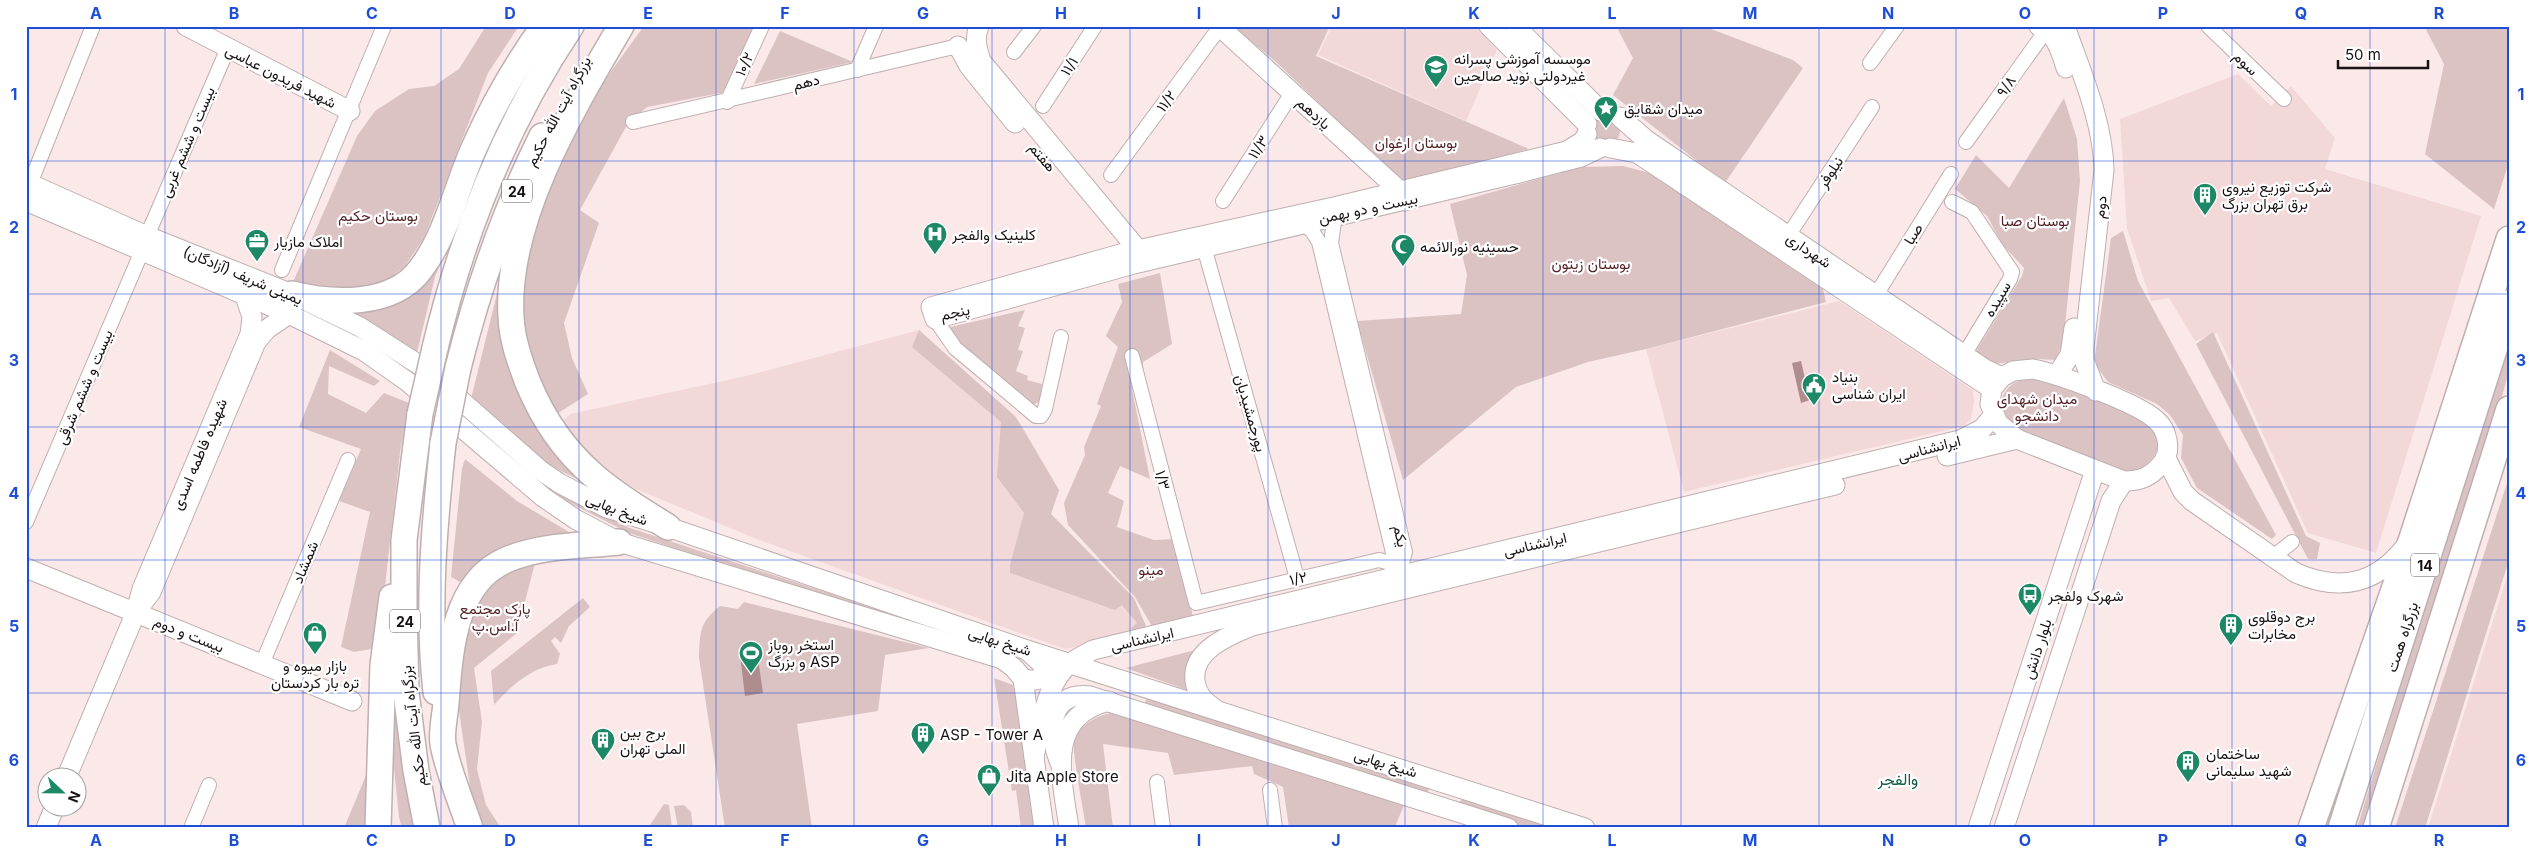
<svg xmlns="http://www.w3.org/2000/svg" width="2535" height="854" font-family="Inter,Vazirmatn,sans-serif">
<style>
.built{fill:#f2d8d9}
.green{fill:#dbc3c4}
.water{fill:#af8c8d}
.lines{fill:none;stroke-linecap:round;stroke-linejoin:round}
.street-casing{stroke:#bfafaf;stroke-width:16}
.secondary-casing{stroke:#bfafaf;stroke-width:21}
.highway-casing{stroke:#bfafaf;stroke-width:28}
.street{stroke:#fff;stroke-width:14}
.secondary{stroke:#fff;stroke-width:19}
.highway{stroke:#fff;stroke-width:25}
.highway-bridge-casing{stroke:#bfafaf;stroke-width:28;stroke-linecap:butt}
.highway-bridge{stroke:#fff;stroke-width:25}
.grid{fill:none;stroke:#1d4ed8;stroke-width:1;stroke-opacity:0.55}
.labels{text-anchor:middle;dominant-baseline:central;stroke-width:4.5;stroke-linejoin:round;paint-order:stroke}
.shield{fill:#fff;stroke:#5d595a;stroke-width:1}
.shield-label{font-size:14px;font-weight:bold;fill:#181213}
.poi-label{font-size:15px;fill:#181213;stroke:#fff;text-anchor:start}
.street-label{font-size:15px;fill:#181213;stroke:#fff}
.park-label{font-size:15px;fill:#542327;stroke:#fff}
.neighbourhood-label{font-size:16px;fill:#135c44;stroke:#fff}
.neatline{fill:none;stroke:#1d4ed8;stroke-width:2}
.grid-label{font-size:16px;text-anchor:middle;font-weight:bold;fill:#1d4ed8}
</style>
<rect width="100%" height="100%" fill="#fbe9ea"/>
<g class="built">
<polygon points="1332,26 1475,26 1497,50 1466,121 1318,55"/>
<polygon points="2238,74 2271,106 2291,86 2335,138 2325,169 2481,216 2376,553 2308,533 2217,333 2195,341 2169,298 2151,301 2127,228 2120,119"/>
<polygon points="1839,301 1973,390 1974,402 1971,419 1964,426 1684,492 1646,349"/>
<polygon points="919,330 1019,422 1059,490 1051,514 1134,598 1149,633 1065,649 963,613 759,540 636,489 603,470 560,424 570,414 746,376"/>
<polygon points="2509,570 2509,828 2428,828"/>
</g>
<g class="green">
<polygon points="486,26 519,26 488,73 424,238 405,266 386,281 342,297 293,282 357,136 375,111 409,89 434,86 459,69"/>
<polygon points="644,26 758,26 726,92 647,107 627,125 580,210 599,223 564,323 572,358 588,394 552,417 527,364 520,302 537,207 591,99"/>
<polygon points="1232,26 1330,26 1316,56 1529,149 1405,185 1276,62"/>
<polygon points="1616,26 1703,26 1793,60 1803,68 1725,183 1613,95 1633,58"/>
<polygon points="2424,26 2509,26 2509,162 2494,209 2425,154 2444,64"/>
<polygon points="780,31 853,62 754,84"/>
<polygon points="2064,98 2077,139 2080,181 2063,344 2055,360 2039,359 1993,364 1975,353 2022,276 2024,268 2002,244 1987,216 1955,189 1976,155 2009,188"/>
<polygon points="510,100 473,180 435,277 416,357 339,311 393,300"/>
<path d="M 1605,114 C 1619,117 1624,128 1617,140 L 1595,141 L 1592,137 L 1592,122 Z"/>
<polygon points="1623,166 1650,173 1823,289 1826,302 1646,349 1588,362 1516,387 1403,480 1357,321 1461,314 1467,275 1450,204 1581,167"/>
<polygon points="26,187 332,320 407,366 507,453 595,511 630,528 969,639 933,633 629,533 558,497 404,370"/>
<polygon points="2123,231 2138,281 2276,535 2272,539 2197,488 2181,458 2183,435 2170,415 2157,404 2108,382 2094,363 2111,238"/>
<path d="M 504,265 L 505,315 L 589,482 C 543,470 507,430 471,399 Z"/>
<polygon points="1160,273 1172,344 1143,362 1144,383 1132,389 1150,479 1120,466 1108,493 1124,501 1117,527 1154,540 1175,539 1194,621 1154,630 1135,597 1068,525 1064,503 1085,455 1084,447 1101,406 1097,404 1118,347 1106,336 1122,302 1118,284"/>
<polygon points="1025,310 1018,326 1025,328 1018,350 1023,351 1016,371 1028,376 1027,380 1042,384 1040,401 1035,404 1032,403 962,348 950,327"/>
<polygon points="919,330 1016,417 1059,490 1051,514 1134,598 1149,633 1137,636 1131,628 1137,623 1122,605 1115,610 1010,573 1010,565 1024,513 997,477 1001,422 912,347"/>
<polygon points="2213,332 2306,536 2320,543 2317,559 2308,559 2196,344"/>
<polygon points="2509,334 2509,371 2493,429 2366,828 2357,828"/>
<polygon points="330,350 380,381 374,386 329,366 328,394 366,413 384,393 409,403 400,453 378,648 354,652 341,647 370,512 339,501 361,449 299,427"/>
<path d="M 2041,377 L 2146,421 C 2167,442 2160,454 2139,470 L 2126,471 L 2014,428 L 2003,416 L 2000,401 C 2010,380 2019,379 2041,377 Z"/>
<polygon points="465,459 517,501 569,532 542,537 464,584 451,577 462,468"/>
<polygon points="2509,477 2509,560 2425,828 2395,828"/>
<polygon points="536,559 517,633 474,668 482,722 477,769 486,805 501,828 476,828 455,683 474,599 510,567"/>
<path d="M 583,598 L 590,607 L 569,626 L 561,643 L 555,637 L 551,641 L 560,654 L 557,664 C 530,668 511,686 494,705 L 491,671 Z"/>
<path d="M 744,602 L 929,648 L 885,655 L 878,711 L 797,724 L 812,828 L 725,828 L 699,658 C 700,632 699,623 720,606 L 738,609 Z"/>
<polygon points="1199,649 1192,692 1126,668"/>
<polygon points="994,678 1013,685 1020,718 1037,828 1021,828 1016,790 1012,791"/>
<polygon points="392,695 414,828 402,828 399,817 389,718"/>
<polygon points="1146,699 1172,703 1430,785 1430,788 1426,795 1145,704"/>
<path d="M 1115,712 L 1404,805 L 1395,827 L 1391,828 L 1289,828 L 1283,787 L 1254,774 L 1252,766 L 1174,775 L 1168,753 L 1103,744 L 1113,828 L 1086,828 C 1084,813 1072,753 1074,743 C 1078,724 1098,715 1115,712 Z"/>
<polygon points="372,761 366,828 344,828"/>
<polygon points="2345,777 2329,828 2321,828 2322,823"/>
<polygon points="1464,798 1555,828 1523,828 1459,808 1459,802"/>
<polygon points="664,804 669,805 672,828 648,828"/>
<polygon points="684,805 691,812 693,828 678,828 674,806"/>
</g>
<g class="water">
<polygon points="1801,361 1810,400 1801,403 1792,363"/>
<polygon points="757,652 763,693 745,696 740,655"/>
</g>
<g class="lines">
<defs>
<g id="street">
<polyline points="2208,26 2284,99"/>
<polyline points="1014,52 1034,26"/>
<polyline points="1870,63 1897,26"/>
<polyline points="857,70 876,26"/>
<polyline points="727,102 762,26"/>
<polyline points="1043,106 1095,26"/>
<polyline points="633,122 958,46"/>
<polyline points="1966,142 2047,29"/>
<polyline points="1111,175 1220,27"/>
<polyline points="30,184 93,26"/>
<polyline points="1223,201 1292,93"/>
<polyline points="1952,202 1972,212 2012,272 2010,279 1964,355"/>
<polyline points="1335,215 1331,243 1405,552 1401,566"/>
<polyline points="1303,223 1312,231 1319,242 1394,557 1401,566"/>
<polyline points="147,236 228,48"/>
<polyline points="1788,236 1872,107"/>
<polyline points="1204,247 1297,578"/>
<polyline points="282,270 384,26"/>
<polyline points="1876,295 1951,174"/>
<polyline points="935,319 955,348 1036,416 1041,416 1045,409 1061,337"/>
<polyline points="1132,356 1196,603 1379,560 1401,566"/>
<polyline points="26,522 142,251"/>
<polyline points="2273,557 2292,542"/>
<polyline points="262,664 348,460"/>
<polyline points="1157,782 1163,828"/>
<polyline points="1270,790 1275,828"/>
<polyline points="191,828 209,785"/>
</g>
<g id="secondary">
<polyline points="186,26 350,111"/>
<path d="M 979,26 C 974,39 977,48 981,61 L 1144,257"/>
<polyline points="1219,26 1401,192 1405,201"/>
<polyline points="1489,26 1587,124"/>
<polyline points="1515,26 1601,111"/>
<path d="M 2039,26 C 2056,33 2061,52 2066,68"/>
<path d="M 2065,26 C 2081,72 2103,121 2104,170 L 2084,348 L 2084,360 L 2096,391"/>
<polyline points="958,46 969,66 1015,123"/>
<polyline points="1620,117 1645,139 1985,369 2002,377"/>
<polyline points="1587,134 1583,141 1567,151 1334,207 1124,253 931,307 935,319 1134,264 1519,173 1581,157 1600,148"/>
<polyline points="1610,148 1637,153 1992,389"/>
<polyline points="26,182 147,236 292,294 360,327 424,368 540,470 559,483 607,508 668,527 1027,650 1585,828"/>
<polyline points="26,201 289,314 364,351 408,382 543,497 575,519 619,542 1002,659 1014,668 1023,679"/>
<polyline points="245,296 252,317 250,334 142,589 136,612 151,592 256,342 267,329 289,314"/>
<path d="M 2033,369 C 2058,374 2138,403 2156,420 C 2167,429 2172,450 2163,462 C 2152,476 2142,481 2124,481 L 2017,439 L 1998,423 L 1990,404 L 1992,389 L 2002,377 L 2013,371 Z"/>
<polyline points="2057,375 2070,355 2074,328"/>
<polyline points="1947,456 2017,439"/>
<path d="M 2166,458 L 2183,492 L 2192,501 L 2296,573 C 2340,592 2376,584 2405,547"/>
<polyline points="26,568 352,701"/>
<polyline points="1023,679 1044,828"/>
<path d="M 1023,679 C 1031,680 1039,682 1045,675 L 1042,664 L 1028,651"/>
<path d="M 1214,708 C 1203,701 1197,694 1195,681 C 1191,650 1230,635 1252,626 L 1835,485"/>
<path d="M 1034,757 C 1040,729 1046,680 1072,662 C 1079,657 1086,654 1093,650 L 1960,440 L 1982,429 L 1994,415"/>
<path d="M 1060,763 C 1048,733 1047,691 1090,696 L 1508,828"/>
<polyline points="67,776 136,612"/>
<polyline points="46,828 55,806"/>
<path d="M 1069,828 C 1062,778 1044,717 1109,701"/>
<polyline points="1978,828 2095,470"/>
<polyline points="2004,828 2111,501 2124,481"/>
</g>
<g id="highway">
<path d="M 621,26 C 573,108 505,219 511,317 C 512,340 520,362 528,383 C 543,419 564,450 593,475 C 615,495 643,511 668,527"/>
<path d="M 292,294 C 332,304 392,307 420,270 C 447,235 456,188 474,148 C 493,105 516,65 544,26"/>
<path d="M 435,348 C 462,235 506,123 571,26"/>
<path d="M 458,368 C 478,288 505,210 542,136"/>
<polyline points="420,414 404,540 404,612 406,692 416,771 427,828"/>
<path d="M 436,692 C 427,608 434,527 443,443"/>
<polyline points="378,828 383,665 392,597"/>
<path d="M 470,828 C 462,804 447,768 443,744 C 441,732 445,716 446,703 C 450,653 453,583 506,560 C 541,545 582,546 619,542"/>
<polyline points="2311,828 2412,538 2509,239"/>
<polyline points="2341,828 2509,303"/>
<polyline points="2376,828 2509,409"/>
</g>
</defs>
<use href="#street" class="street-casing"/>
<use href="#secondary" class="secondary-casing"/>
<use href="#highway" class="highway-casing"/>
<use href="#street" class="street"/>
<use href="#secondary" class="secondary"/>
<use href="#highway" class="highway"/>
<defs>
<g id="highway-bridge">
<polyline points="420,414 435,348"/>
<polyline points="443,443 458,368"/>
</g>
</defs>
<use href="#highway-bridge" class="highway-bridge-casing"/>
<use href="#highway-bridge" class="highway-bridge"/>
</g>
<path class="grid" d="M 165,26 L 165,828M 303,26 L 303,828M 441,26 L 441,828M 579,26 L 579,828M 716,26 L 716,828M 854,26 L 854,828M 992,26 L 992,828M 1130,26 L 1130,828M 1268,26 L 1268,828M 1405,26 L 1405,828M 1543,26 L 1543,828M 1681,26 L 1681,828M 1819,26 L 1819,828M 1956,26 L 1956,828M 2094,26 L 2094,828M 2232,26 L 2232,828M 2370,26 L 2370,828M 26,161 L 2509,161M 26,294 L 2509,294M 26,427 L 2509,427M 26,560 L 2509,560M 26,693 L 2509,693"/>
<defs>
<symbol id="school-pin" viewBox="-11 -11 22 30"><path d="M0 17L-7.5 6A9.5 9.5 0 1 1 7.5 6Z" fill="#1c8866" stroke="#fff"/><path d="M0-5L7-2L0 1L-7-2ZM-4 1L0 2.5L4 1V4Q0 6-4 4Z" fill="#fff"/></symbol>
<symbol id="sight-pin" viewBox="-11 -11 22 30"><path d="M0 17L-7.5 6A9.5 9.5 0 1 1 7.5 6Z" fill="#1c8866" stroke="#fff"/><path d="M0-6L1.8-2.2L6-1.7L2.9 1.2L3.7 5.4L0 3.3L-3.7 5.4L-2.9 1.2L-6-1.7L-1.8-2.2Z" fill="#fff"/></symbol>
<symbol id="building-pin" viewBox="-11 -11 22 30"><path d="M0 17L-7.5 6A9.5 9.5 0 1 1 7.5 6Z" fill="#1c8866" stroke="#fff"/><path d="M-4-6H4V6H1V3H-1V6H-4ZM-2.5-4.3h1.7v1.8h-1.7ZM.8-4.3h1.7v1.8H.8ZM-2.5-1h1.7V.8h-1.7ZM.8-1h1.7V.8H.8Z" fill="#fff"/></symbol>
<symbol id="hospital-pin" viewBox="-11 -11 22 30"><path d="M0 17L-7.5 6A9.5 9.5 0 1 1 7.5 6Z" fill="#1c8866" stroke="#fff"/><path d="M-5-5h3v3.5h4V-5h3V5h-3V1.5h-4V5h-3Z" fill="#fff"/></symbol>
<symbol id="office-pin" viewBox="-11 -11 22 30"><path d="M0 17L-7.5 6A9.5 9.5 0 1 1 7.5 6Z" fill="#1c8866" stroke="#fff"/><path d="M-6-3h4V-5.5h4V-3h4V5H-6ZM-1-4.5V-3h2v-1.5ZM-6 0V1H6V0Z" fill="#fff"/></symbol>
<symbol id="mosque-pin" viewBox="-11 -11 22 30"><path d="M0 17L-7.5 6A9.5 9.5 0 1 1 7.5 6Z" fill="#1c8866" stroke="#fff"/><path d="M3.5-4.9A6 6 0 1 0 3.5 4.9A5 5 0 1 1 3.5-4.9Z" fill="#fff"/></symbol>
<symbol id="civic-pin" viewBox="-11 -11 22 30"><path d="M0 17L-7.5 6A9.5 9.5 0 1 1 7.5 6Z" fill="#1c8866" stroke="#fff"/><path d="M-.6-6.5H3V-4.5H.6V-3L4-1V1h2V6H-6V1h2V-1L-.6-3ZM-1.2 2.5V6h2.4V2.5Z" fill="#fff"/></symbol>
<symbol id="bus-pin" viewBox="-11 -11 22 30"><path d="M0 17L-7.5 6A9.5 9.5 0 1 1 7.5 6Z" fill="#1c8866" stroke="#fff"/><path d="M-5-6H5V4H4V6H2V4H-2V6H-4V4H-5ZM-3.5-4V0h7V-4ZM-3.5 1.2v1.5H-2V1.2ZM2 1.2v1.5H3.5V1.2Z" fill="#fff"/></symbol>
<symbol id="shop-pin" viewBox="-11 -11 22 30"><path d="M0 17L-7.5 6A9.5 9.5 0 1 1 7.5 6Z" fill="#1c8866" stroke="#fff"/><path d="M-5-2.5h2.3a2.7 3.5 0 0 1 5.4 0H5L5.5 6h-11ZM-1.5-2.5h3a1.5 2.3 0 0 0-3 0Z" fill="#fff"/></symbol>
<symbol id="stadium-pin" viewBox="-11 -11 22 30"><path d="M0 17L-7.5 6A9.5 9.5 0 1 1 7.5 6Z" fill="#1c8866" stroke="#fff"/><path d="M0-5a6.5 5 0 1 0 0 10a6.5 5 0 1 0 0-10ZM-3.5-1.8h7v3.6h-7Z" fill="#fff"/></symbol>
</defs>
<g fill-rule="evenodd">
<use href="#school-pin" x="1422" y="53" width="28" height="38"/>
<use href="#sight-pin" x="1592" y="94" width="28" height="38"/>
<use href="#building-pin" x="2191" y="181" width="28" height="38"/>
<use href="#hospital-pin" x="921" y="220" width="28" height="38"/>
<use href="#office-pin" x="243" y="227" width="28" height="38"/>
<use href="#mosque-pin" x="1389" y="232" width="28" height="38"/>
<use href="#civic-pin" x="1800" y="371" width="28" height="38"/>
<use href="#bus-pin" x="2016" y="581" width="28" height="38"/>
<use href="#building-pin" x="2217" y="611" width="28" height="38"/>
<use href="#shop-pin" x="301" y="620" width="28" height="38"/>
<use href="#stadium-pin" x="737" y="639" width="28" height="38"/>
<use href="#building-pin" x="909" y="720" width="28" height="38"/>
<use href="#building-pin" x="589" y="726" width="28" height="38"/>
<use href="#building-pin" x="2174" y="748" width="28" height="38"/>
<use href="#shop-pin" x="975" y="762" width="28" height="38"/>
</g>
<g class="labels">
<g class="shield">
<rect x="502" y="179.5" width="30" height="23" rx="4"/>
<rect x="2411" y="553.5" width="28" height="23" rx="4"/>
<rect x="390" y="609.5" width="30" height="23" rx="4"/>
</g>
<g class="shield-label">
<text x="517" y="191">24</text>
<text x="2425" y="565">14</text>
<text x="405" y="621">24</text>
</g>
<g class="poi-label">
<text x="1454" y="58">موسسه آموزشی پسرانه<tspan x="1454" dy="17">غیردولتی نوید صالحین</tspan></text>
<text x="1624" y="108">میدان شقایق</text>
<text x="2222" y="186">شرکت توزیع نیروی<tspan x="2222" dy="17">برق تهران بزرگ</tspan></text>
<text x="952" y="234">کلینیک والفجر</text>
<text x="274" y="241">املاک مازیار</text>
<text x="1420" y="246">حسینیه نورالائمه</text>
<text x="1832" y="376">بنیاد<tspan x="1832" dy="17">ایران شناسی</tspan></text>
<text x="2048" y="595">شهرک ولفجر</text>
<text x="2248" y="616">برج دوقلوی<tspan x="2248" dy="17">مخابرات</tspan></text>
<text x="768" y="644">استخر روباز<tspan x="768" dy="17">و بزرگ ASP</tspan></text>
<text x="315" y="665" text-anchor="middle">بازار میوه و<tspan x="315" dy="17">تره بار کردستان</tspan></text>
<text x="620" y="731">برج بین<tspan x="620" dy="17">الملی تهران</tspan></text>
<text x="940" y="734">ASP - Tower A</text>
<text x="2206" y="753">ساختمان<tspan x="2206" dy="17">شهید سلیمانی</tspan></text>
<text x="1006" y="776">Jita Apple Store</text>
</g>
<g class="street-label">
<text transform="translate(2246 63) rotate(44)">سوم</text>
<text transform="translate(744 64) rotate(-65)">۱۰/۲</text>
<text transform="translate(1069 66) rotate(-57)">۱۱/۱</text>
<text transform="translate(281 76) rotate(27)">شهید فریدون عباسی</text>
<text transform="translate(806 82) rotate(-14)">دهم</text>
<text transform="translate(2006 86) rotate(-55)">۹/۸</text>
<text transform="translate(1166 101) rotate(-54)">۱۱/۲</text>
<text transform="translate(558 111) rotate(-62)">بزرگراه آیت الله حکیم</text>
<text transform="translate(1314 113) rotate(42)">یازدهم</text>
<text transform="translate(187 142) rotate(-67)">بیست و ششم غربی</text>
<text transform="translate(1258 147) rotate(-57)">۱۱/۳</text>
<text transform="translate(1043 157) rotate(50)">هفتم</text>
<text transform="translate(1830 172) rotate(-57)">نیلوفر</text>
<text transform="translate(2100 207) rotate(-83)">دوم</text>
<text transform="translate(1368 208) rotate(-12)">بیست و دو بهمن</text>
<text transform="translate(1913 234) rotate(-58)">صبا</text>
<text transform="translate(1809 250) rotate(34)">شهرداری</text>
<text transform="translate(243 275) rotate(23)">یمینی شریف (آزادگان)</text>
<text transform="translate(1997 299) rotate(-60)">سپیده</text>
<text transform="translate(955 312) rotate(-12)">پنجم</text>
<text transform="translate(84 387) rotate(-67)">بیست و ششم شرقی</text>
<text transform="translate(1251 413) rotate(74)">پورجمشیدیان</text>
<text transform="translate(1929 448) rotate(-15)">ایرانشناسی</text>
<text transform="translate(199 454) rotate(-67)">شهیده فاطمه اسدی</text>
<text transform="translate(1163 480) rotate(75)">۱/۳</text>
<text transform="translate(617 509) rotate(21)">شیخ بهایی</text>
<text transform="translate(1401 536) rotate(78)">یکم</text>
<text transform="translate(1535 544) rotate(-13)">ایرانشناسی</text>
<text transform="translate(305 562) rotate(-67)">شمشاد</text>
<text transform="translate(1298 578) rotate(-13)">۱/۲</text>
<text transform="translate(189 634) rotate(22)">بیست و دوم</text>
<text transform="translate(2402 637) rotate(-72)">بزرگراه همت</text>
<text transform="translate(1142 639) rotate(-13)">ایرانشناسی</text>
<text transform="translate(1000 641) rotate(18)">شیخ بهایی</text>
<text transform="translate(2037 649) rotate(-72)">بلوار دانش</text>
<text transform="translate(413 726) rotate(-97)">بزرگراه آیت الله حکیم</text>
<text transform="translate(1386 763) rotate(17)">شیخ بهایی</text>
</g>
<g class="park-label">
<text x="1416" y="142">بوستان ارغوان</text>
<text x="378" y="215">بوستان حکیم</text>
<text x="2035" y="220">بوستان صبا</text>
<text x="1591" y="263">بوستان زیتون</text>
<text x="2037" y="398">میدان شهدای<tspan x="2037" dy="17">دانشجو</tspan></text>
<text x="1151" y="569">مینو</text>
<text x="495" y="608">پارک مجتمع<tspan x="495" dy="17">آ.اس.پ</tspan></text>
</g>
<g class="neighbourhood-label">
<text x="1898" y="779">والفجر</text>
</g>
</g>
<rect width="2535" height="854" fill="none" stroke="#ffffff" stroke-width="55"/>
<g transform="translate(62 792) rotate(112)"><circle r="24" fill="#ffffff" stroke="#a3a0a1"/>
<path d="M0-4L9 19L0 12L-9 19Z" fill="#1c8866"/>
<text y="-8" font-size="14" font-weight="bold" text-anchor="middle" fill="#181213">N</text>
</g>
<path d="M2338 60v8h90v-8" fill="none" stroke="#181213" stroke-width="2.5"/>
<text x="2345" y="60" font-size="15" fill="#181213" stroke="#ffffff" stroke-width="4" paint-order="stroke">50 m</text>
<rect x="28" y="28" width="2480" height="798" class="neatline"/>
<g class="grid-label">
<text x="96" y="19">A</text>
<text x="234" y="19">B</text>
<text x="372" y="19">C</text>
<text x="510" y="19">D</text>
<text x="648" y="19">E</text>
<text x="785" y="19">F</text>
<text x="923" y="19">G</text>
<text x="1061" y="19">H</text>
<text x="1199" y="19">I</text>
<text x="1336" y="19">J</text>
<text x="1474" y="19">K</text>
<text x="1612" y="19">L</text>
<text x="1750" y="19">M</text>
<text x="1888" y="19">N</text>
<text x="2025" y="19">O</text>
<text x="2163" y="19">P</text>
<text x="2301" y="19">Q</text>
<text x="2439" y="19">R</text>
<text x="14" y="100">1</text>
<text x="2521" y="100">1</text>
<text x="14" y="233">2</text>
<text x="2521" y="233">2</text>
<text x="14" y="366">3</text>
<text x="2521" y="366">3</text>
<text x="14" y="499">4</text>
<text x="2521" y="499">4</text>
<text x="14" y="632">5</text>
<text x="2521" y="632">5</text>
<text x="14" y="766">6</text>
<text x="2521" y="766">6</text>
<text x="96" y="846">A</text>
<text x="234" y="846">B</text>
<text x="372" y="846">C</text>
<text x="510" y="846">D</text>
<text x="648" y="846">E</text>
<text x="785" y="846">F</text>
<text x="923" y="846">G</text>
<text x="1061" y="846">H</text>
<text x="1199" y="846">I</text>
<text x="1336" y="846">J</text>
<text x="1474" y="846">K</text>
<text x="1612" y="846">L</text>
<text x="1750" y="846">M</text>
<text x="1888" y="846">N</text>
<text x="2025" y="846">O</text>
<text x="2163" y="846">P</text>
<text x="2301" y="846">Q</text>
<text x="2439" y="846">R</text>
</g>
</svg>
